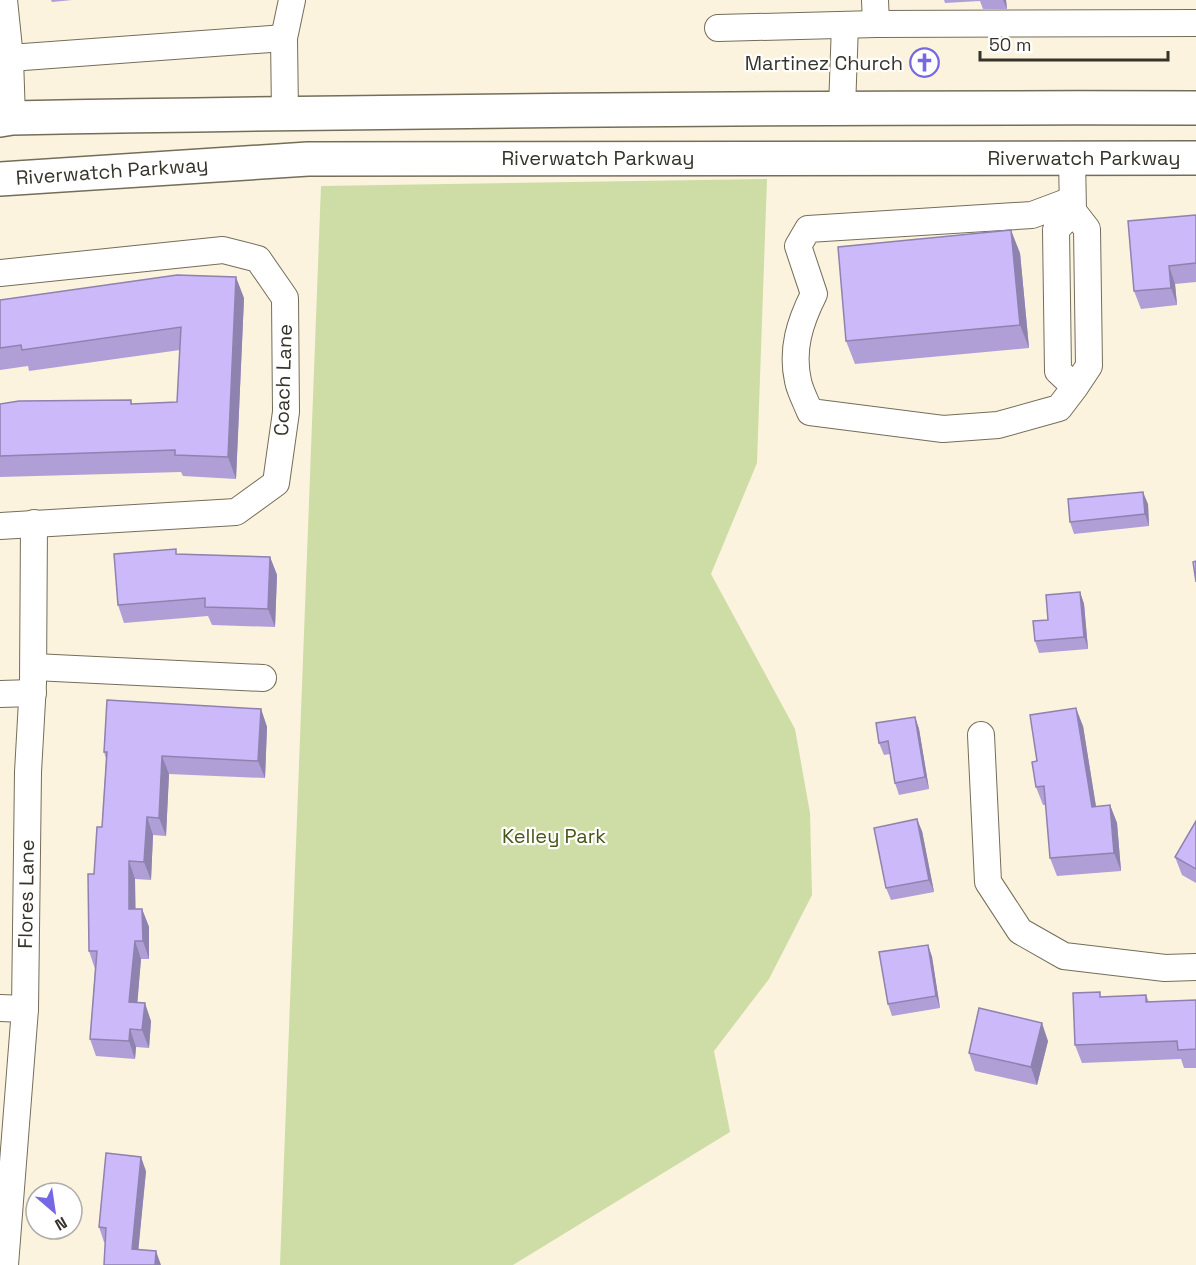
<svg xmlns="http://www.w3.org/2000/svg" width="1196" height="1265" viewBox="0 0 1196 1265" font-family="'Space Grotesk',sans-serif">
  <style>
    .green { fill: #cedda5 }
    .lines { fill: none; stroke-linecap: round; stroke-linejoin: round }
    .minor-casing { stroke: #746d5a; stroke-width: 28 }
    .major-casing { stroke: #746d5a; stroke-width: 36 }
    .minor { stroke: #fff; stroke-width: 26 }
    .major { stroke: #fff; stroke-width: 33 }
    .wall { fill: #af9fd6 }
    .shaded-wall { fill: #8e82ae }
    .building { fill: #cbb9f9; stroke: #8e82ae; stroke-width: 1.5 }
    .labels { text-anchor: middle; stroke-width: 4.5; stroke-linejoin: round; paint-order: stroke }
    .poi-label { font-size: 20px; fill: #36332b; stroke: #fff; text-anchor: end }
    .street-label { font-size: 20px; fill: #36332b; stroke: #fff }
    .park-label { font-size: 20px; fill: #495517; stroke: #fff }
  </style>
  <rect width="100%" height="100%" fill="#fbf3de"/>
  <polygon class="green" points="767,179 757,463 711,574 795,729 810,813 812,895 769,979 714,1051 730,1132 513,1265 280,1265 321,186"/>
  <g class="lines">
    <defs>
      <g id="minor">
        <polyline points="4,0 10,58 12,118"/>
        <polyline points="875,0 876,24"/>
        <polyline points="718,28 876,24 1196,23"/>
        <polyline points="10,58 284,38"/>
        <polyline points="842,108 845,25"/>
        <polyline points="285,113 284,38 292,0"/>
        <polyline points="1072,158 1073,211"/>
        <path d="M1072,200L1032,215L808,229L798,246L814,294C800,322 791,349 798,381C800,391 806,402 810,412L943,429L998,425L1059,408L1075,387L1089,366L1087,229L1073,211L1056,230L1058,371L1075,387"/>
        <polyline points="0,273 223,250 258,259 285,298 286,412 276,483 236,512 0,526"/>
        <polyline points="34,667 263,678"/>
        <polyline points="0,694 33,693"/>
        <polyline points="981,735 988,882 1020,931 1064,956 1165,968 1196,967"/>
        <polyline points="0,1008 25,1009"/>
        <polyline points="5,1265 25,1009 28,772 33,683 34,523"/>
      </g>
      <g id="major">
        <path d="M0,120L12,118C407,111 801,107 1196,108"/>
        <polyline points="0,179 308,159 1196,158"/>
      </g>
    </defs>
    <use href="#minor" class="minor-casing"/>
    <use href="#major" class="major-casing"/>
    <use href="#minor" class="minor"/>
    <use href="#major" class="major"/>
  </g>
  <g class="wall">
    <polygon points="51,0 72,0 52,2"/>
    <polygon points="944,0 1006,0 1007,9 983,9 980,1 945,3"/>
    <polygon points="1196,215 1196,282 1175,284 1177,305 1141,309 1134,291"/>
    <polygon points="1020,253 1029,348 855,364 846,341"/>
    <polygon points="244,298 236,479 183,476 181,472 0,477 0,404 131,400 132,404 177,402 180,350 29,371 28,366 0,370 0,300"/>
    <polygon points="1148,504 1149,526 1074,534 1070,522"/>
    <polygon points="178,554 270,557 277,575 275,627 212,625 208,616 124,623 118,605"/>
    <polygon points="1080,592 1084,604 1088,649 1039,653 1035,641 1048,620"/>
    <polygon points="261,709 267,727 265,778 169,774 166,836 153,835 151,880 135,879 135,909 142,909 149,927 149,959 141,959 137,1002 151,1021 149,1048 136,1047 135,1059 96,1056 90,1039 95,969 89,951 94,874 102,827 106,759 104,752"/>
    <polygon points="915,717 919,729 929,789 899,795 895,783 890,754 884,755 879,743"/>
    <polygon points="1083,726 1096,807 1110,805 1117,823 1121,871 1057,876 1050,858 1046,805 1043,805 1036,787 1037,761"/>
    <polygon points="1196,821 1196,883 1182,875 1175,857"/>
    <polygon points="922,831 934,892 891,900 886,888"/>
    <polygon points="928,945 932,957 940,1008 892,1016 888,1004"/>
    <polygon points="1146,995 1149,1002 1196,1000 1196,1068 1184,1068 1181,1059 1082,1063 1075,1045 1101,997"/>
    <polygon points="1048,1041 1037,1085 975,1071 969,1053"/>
    <polygon points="146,1171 138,1250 161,1265 104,1242 99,1227"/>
  </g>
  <g class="shaded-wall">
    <polygon points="1003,0 1006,0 1007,9"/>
    <polygon points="1011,230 1020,253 1029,348 1020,325"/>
    <polygon points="1169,266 1175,284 1177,305 1171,288"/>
    <polygon points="236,277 244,298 236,479 228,457"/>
    <polygon points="1143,492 1148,504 1149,526 1145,514"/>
    <polygon points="270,557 277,575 275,627 268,609"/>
    <polygon points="1080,592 1084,604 1088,649 1084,637"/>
    <polygon points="1076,708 1083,726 1099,825 1092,807"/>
    <polygon points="261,709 267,727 265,778 258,761"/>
    <polygon points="915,717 919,729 929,789 925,777"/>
    <polygon points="162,756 169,774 166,836 159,818"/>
    <polygon points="1110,805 1117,823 1121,871 1114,853"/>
    <polygon points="147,817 153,835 151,880 144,862"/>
    <polygon points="917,819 922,831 934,892 929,880"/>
    <polygon points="129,861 135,879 136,927 129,909"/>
    <polygon points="142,909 149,927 149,959 143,941"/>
    <polygon points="135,941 141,959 136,1020 129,1002"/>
    <polygon points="928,945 932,957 940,1008 936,996"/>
    <polygon points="145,1003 151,1021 149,1048 142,1030"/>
    <polygon points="1042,1023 1048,1041 1037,1085 1031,1067"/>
    <polygon points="130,1029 136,1047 135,1059 129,1041"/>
    <polygon points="141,1157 146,1171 137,1264 132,1249"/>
    <polygon points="156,1251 161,1265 155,1265"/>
  </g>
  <g class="building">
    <polygon points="1196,215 1196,263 1169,266 1171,288 1134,291 1128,221"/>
    <polygon points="1011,230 1020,325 846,341 838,247"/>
    <polygon points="177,275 236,277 228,457 175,455 175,450 0,456 0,404 19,401 131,400 131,404 177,402 181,327 22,350 21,345 0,348 0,300"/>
    <polygon points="1143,492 1145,514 1070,522 1068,499"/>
    <polygon points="176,549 176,554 270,557 268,609 205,607 205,598 118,605 114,554"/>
    <polygon points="1196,561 1196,582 1193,562"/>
    <polygon points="1080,592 1084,637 1035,641 1033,621 1048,620 1046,595"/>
    <polygon points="107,700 261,709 258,761 162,756 159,818 147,817 144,862 129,861 129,909 142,909 143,941 135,941 129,1002 145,1003 142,1030 130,1029 129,1041 90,1039 97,951 89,951 88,874 94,874 97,827 102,827 107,752 104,752"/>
    <polygon points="1076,708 1092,807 1110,805 1114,853 1050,858 1044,786 1036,787 1032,762 1037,761 1030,715"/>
    <polygon points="915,717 925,777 895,783 888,741 879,743 876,723"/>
    <polygon points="917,819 929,880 886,888 874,828"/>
    <polygon points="1196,821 1196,869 1175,857"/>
    <polygon points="928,945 936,996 888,1004 879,952"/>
    <polygon points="1100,992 1100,997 1146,995 1146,1002 1196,1000 1196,1049 1178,1050 1177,1041 1075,1045 1073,993"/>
    <polygon points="979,1008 1042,1023 1031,1067 969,1053"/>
    <polygon points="106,1153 141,1157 132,1249 156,1251 155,1265 104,1265 106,1228 99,1227"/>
  </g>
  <defs>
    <symbol id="church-ring" viewBox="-11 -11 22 22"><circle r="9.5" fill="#fff" stroke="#7668e3" stroke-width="1.5"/><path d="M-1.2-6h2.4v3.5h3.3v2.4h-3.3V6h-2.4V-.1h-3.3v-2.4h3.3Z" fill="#7668e3"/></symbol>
  </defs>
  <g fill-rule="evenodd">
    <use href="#church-ring" x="908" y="46" width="33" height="33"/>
  </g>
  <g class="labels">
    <g class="poi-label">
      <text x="903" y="70">Martinez Church</text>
    </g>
    <g class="street-label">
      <text x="598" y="165">Riverwatch Parkway</text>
      <text x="1084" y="165">Riverwatch Parkway</text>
      <text transform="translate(112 171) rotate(-4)" y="7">Riverwatch Parkway</text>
      <text transform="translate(283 380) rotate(-88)" y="7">Coach Lane</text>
      <text transform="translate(26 894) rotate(-89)" y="7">Flores Lane</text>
    </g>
    <g class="park-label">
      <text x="554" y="843">Kelley Park</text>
    </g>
  </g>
  <g transform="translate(54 1211) rotate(151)"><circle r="28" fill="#ffffff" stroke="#afadaa" stroke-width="1.5"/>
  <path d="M0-4.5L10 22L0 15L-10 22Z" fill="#7668e3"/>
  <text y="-9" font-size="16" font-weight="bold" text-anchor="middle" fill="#36332b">N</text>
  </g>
  <path d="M980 51v9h188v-9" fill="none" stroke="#36332b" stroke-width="3"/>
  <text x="989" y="51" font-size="18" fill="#36332b" stroke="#ffffff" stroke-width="4.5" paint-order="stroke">50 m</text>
</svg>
